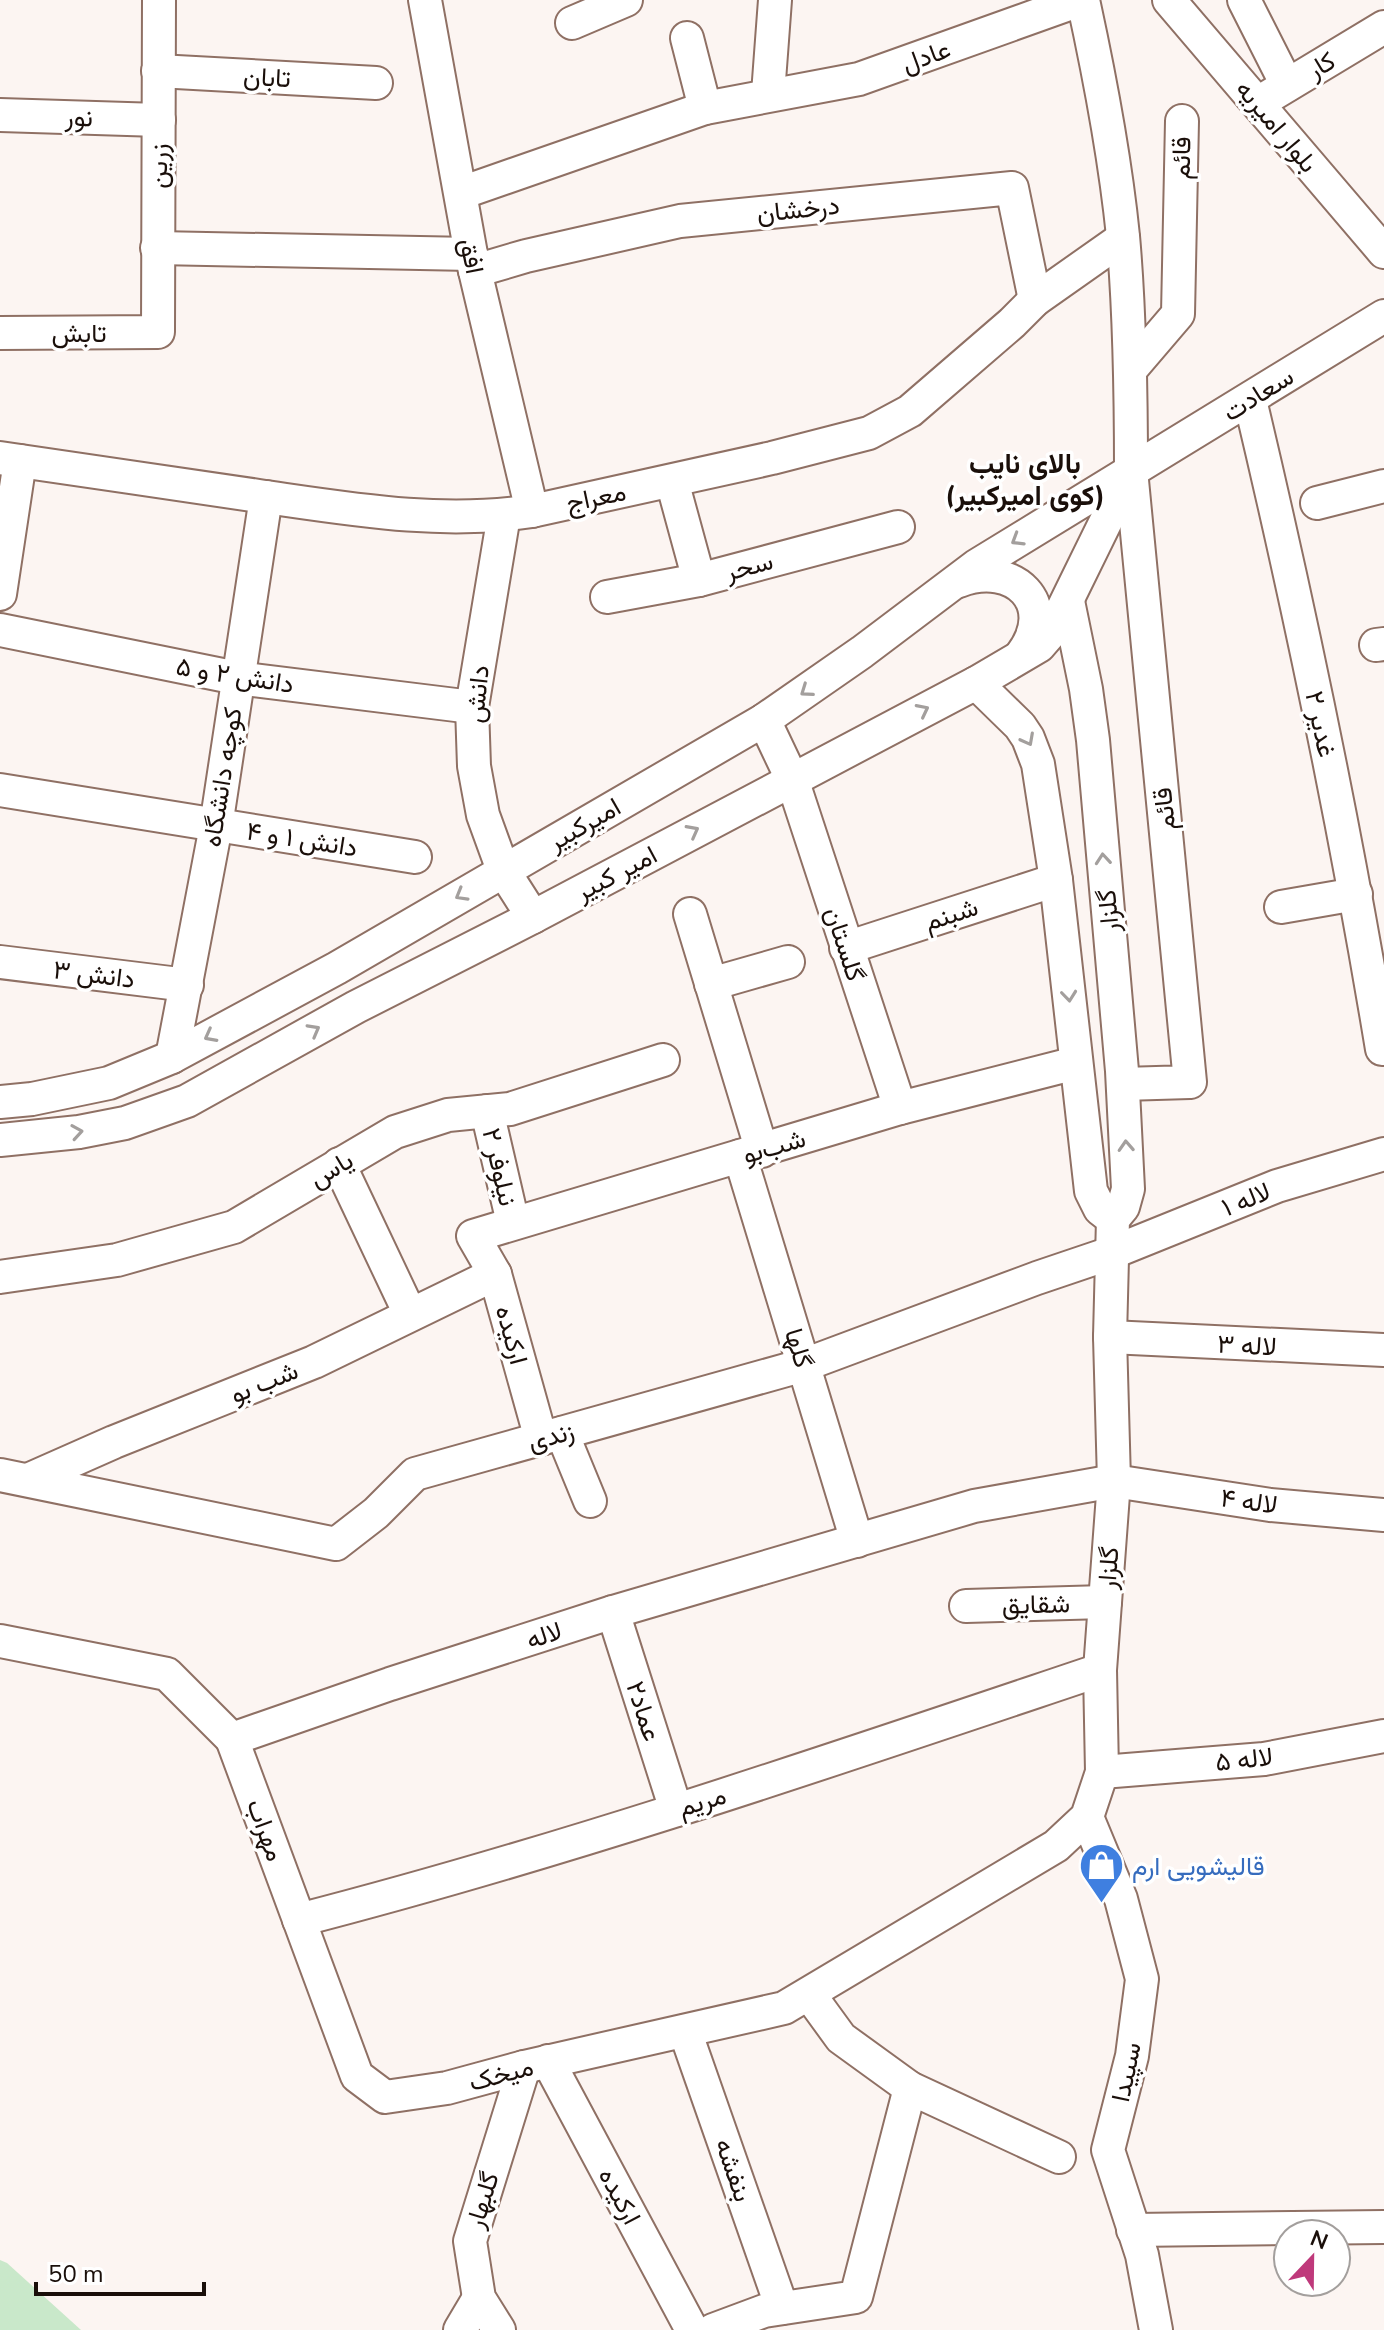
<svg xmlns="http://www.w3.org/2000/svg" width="1384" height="2330" viewBox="0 0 1384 2330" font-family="'Nunito Sans',Vazirmatn,sans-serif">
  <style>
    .green { fill: #c9e8ca }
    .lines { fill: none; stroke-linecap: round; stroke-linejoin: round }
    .minor-casing { stroke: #8f7064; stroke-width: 36 }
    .minor { stroke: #fff; stroke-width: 32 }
    .oneway { stroke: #a39f9d }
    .labels { text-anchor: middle; stroke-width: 7; stroke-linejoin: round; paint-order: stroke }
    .street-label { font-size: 26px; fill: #1a0f0a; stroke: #fff }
    .shop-label { font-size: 26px; fill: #366cbe; stroke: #fff; text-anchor: start }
    .neighbourhood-label { font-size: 28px; font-weight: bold; fill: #1a0f0a; stroke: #fff }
  </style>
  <rect width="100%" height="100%" fill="#fcf5f2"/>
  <polygon class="green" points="0,2260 7,2263 81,2330 0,2330"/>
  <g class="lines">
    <defs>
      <g id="minor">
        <polyline points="425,0 471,254 532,511"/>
        <path d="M1083,0C1100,78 1115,157 1123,236C1130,314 1131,392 1131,470L1190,1082L1123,1084"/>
        <polyline points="1169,0 1384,252"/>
        <polyline points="1244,0 1287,85"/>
        <polyline points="572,23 626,0"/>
        <polyline points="687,38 705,108"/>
        <polyline points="158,71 376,83"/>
        <polyline points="768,94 775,0"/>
        <polyline points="1258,103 1384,27"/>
        <polyline points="0,115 159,120"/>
        <polyline points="461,193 705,108 859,79 1080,0"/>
        <polyline points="157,248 471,254"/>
        <polyline points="475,271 526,256 680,221 1012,188 1035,300"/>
        <polyline points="0,333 158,332 159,0"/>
        <polyline points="1131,369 1178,314 1182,121"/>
        <path d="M1250,400C1301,615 1346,831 1382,1049"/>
        <path d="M0,458C86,471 173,483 259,496C350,509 440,525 532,511L772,458L869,433L910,411L1012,323L1035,300L1123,238"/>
        <polyline points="672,481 699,580 898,527"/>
        <polyline points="1317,503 1384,486"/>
        <polyline points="504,515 472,707 474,766 483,815 503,870 533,917"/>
        <path d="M959,581C1014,560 1059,604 1022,654"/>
        <polyline points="0,594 20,461"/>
        <polyline points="607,597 699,580"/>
        <polyline points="0,630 237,678 472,707"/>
        <polyline points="1376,645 1384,644"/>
        <polyline points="976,683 1020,726 1028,738 1038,764 1056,880 1091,1191 1100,1209 1113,1219"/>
        <polyline points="764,720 792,779 900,1108"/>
        <polyline points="0,790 415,857"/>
        <polyline points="1281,907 1356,894"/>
        <polyline points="690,914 762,1151"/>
        <polyline points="846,948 1056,880"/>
        <polyline points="0,962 187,985"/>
        <polyline points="711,984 788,962"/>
        <polyline points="172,1057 216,826 266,497"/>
        <polyline points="0,1102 32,1099 109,1083 172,1057 337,968 764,720 862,652 976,566 1384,316"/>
        <polyline points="487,1111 513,1223"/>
        <polyline points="0,1140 79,1132 125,1123 187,1101 356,1007 533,917 976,683 1039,646 1052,631 1131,470"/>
        <polyline points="740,1156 857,1541"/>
        <polyline points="339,1164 410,1314"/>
        <polyline points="0,1277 117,1260 234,1227 395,1132 448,1115 510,1109 663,1060"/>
        <polyline points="1110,1337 1384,1350"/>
        <polyline points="562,1433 590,1501"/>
        <polyline points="541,1439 495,1274 473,1236 900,1108 1076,1063"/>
        <polyline points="0,1475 336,1544 376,1513 415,1474 804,1365 1037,1278 1111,1253 1277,1186 1384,1154"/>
        <polyline points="28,1480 114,1442 314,1362 495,1274"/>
        <polyline points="966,1606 1105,1602"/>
        <polyline points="613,1612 676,1810"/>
        <polyline points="0,1641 167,1674 232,1739 390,1684 613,1612 974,1506 1114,1481 1270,1505 1384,1515"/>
        <polyline points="232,1739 357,2076 385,2097 447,2088 524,2067 784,2008 1056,1846 1087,1817 1102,1772 1100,1670 1114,1481 1110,1337 1113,1219 1123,1207 1128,1189 1122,1071 1093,740 1086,689 1068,601"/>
        <polyline points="1102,1772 1264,1759 1384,1736"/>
        <polyline points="1087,1817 1121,1899 1142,1979 1132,2056 1108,2150 1142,2255 1156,2330"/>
        <path d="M299,1920C570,1850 835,1759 1100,1670"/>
        <polyline points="809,1994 841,2038 910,2088 1059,2157"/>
        <polyline points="685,2031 782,2308"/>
        <polyline points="548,2061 692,2330"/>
        <polyline points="1133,2230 1384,2227"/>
        <polyline points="460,2330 479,2298"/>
        <polyline points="499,2330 479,2298 470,2241 524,2067"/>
        <polyline points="713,2330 764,2311 856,2297 910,2088"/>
      </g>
    </defs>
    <use href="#minor" class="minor-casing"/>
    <use href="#minor" class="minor"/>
  </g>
  <defs><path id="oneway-chevron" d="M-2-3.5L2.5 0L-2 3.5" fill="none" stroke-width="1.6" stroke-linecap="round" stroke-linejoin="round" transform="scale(2)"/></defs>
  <g class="oneway">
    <use href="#oneway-chevron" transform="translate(1017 540) rotate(148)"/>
    <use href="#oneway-chevron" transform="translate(806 691) rotate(145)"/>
    <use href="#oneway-chevron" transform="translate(923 710) rotate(-27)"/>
    <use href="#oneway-chevron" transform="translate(1028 740) rotate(62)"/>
    <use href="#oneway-chevron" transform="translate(693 831) rotate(-28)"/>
    <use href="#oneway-chevron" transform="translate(1103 859) rotate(-95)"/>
    <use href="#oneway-chevron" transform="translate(461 895) rotate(150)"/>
    <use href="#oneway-chevron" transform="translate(1069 996) rotate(84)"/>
    <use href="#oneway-chevron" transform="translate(314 1030) rotate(-29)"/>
    <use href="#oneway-chevron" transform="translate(210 1036) rotate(152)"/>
    <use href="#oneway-chevron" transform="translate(77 1132) rotate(-9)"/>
    <use href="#oneway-chevron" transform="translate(1126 1146) rotate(-93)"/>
  </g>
  <defs>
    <symbol id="shop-pin" viewBox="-11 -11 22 30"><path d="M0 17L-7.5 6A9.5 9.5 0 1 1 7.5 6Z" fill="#3f7fe0" stroke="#fff"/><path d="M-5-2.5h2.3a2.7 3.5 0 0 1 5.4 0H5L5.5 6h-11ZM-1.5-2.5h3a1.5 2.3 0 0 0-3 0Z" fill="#fff"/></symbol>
  </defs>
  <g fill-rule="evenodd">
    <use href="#shop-pin" x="1076" y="1840" width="51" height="69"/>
  </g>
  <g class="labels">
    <g class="street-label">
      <text transform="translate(926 56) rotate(-20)" y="9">عادل</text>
      <text transform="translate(1321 65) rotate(-31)" y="9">کار</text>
      <text transform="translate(267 77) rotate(3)" y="9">تابان</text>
      <text transform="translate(79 117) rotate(2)" y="9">نور</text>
      <text transform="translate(1277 126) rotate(50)" y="9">بلوار امیریه</text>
      <text transform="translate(1181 158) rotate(-89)" y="9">قائم</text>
      <text transform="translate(158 166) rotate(-89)" y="9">زرین</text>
      <text transform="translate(798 209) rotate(-6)" y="9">درخشان</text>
      <text transform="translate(472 256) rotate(79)" y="9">افق</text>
      <text x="79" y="342">تابش</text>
      <text transform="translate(1258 394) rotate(-32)" y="9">سعادت</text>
      <text transform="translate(596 497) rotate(-12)" y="9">معراج</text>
      <text transform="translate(749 566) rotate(-15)" y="9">سحر</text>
      <text transform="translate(235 675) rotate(9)" y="9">دانش ۲ و ۵</text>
      <text transform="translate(477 694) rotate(-84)" y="9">دانش</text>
      <text transform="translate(1321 724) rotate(78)" y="9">غدیر ۲</text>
      <text transform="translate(222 777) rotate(-81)" y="9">کوچه دانشگاه</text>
      <text transform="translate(1164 809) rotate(-96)" y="9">قائم</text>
      <text transform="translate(584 824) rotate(-30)" y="9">امیرکبیر</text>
      <text transform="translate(302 839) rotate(9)" y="9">دانش ۱ و ۴</text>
      <text transform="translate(616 873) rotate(-28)" y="9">امیر کبیر</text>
      <text transform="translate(1108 911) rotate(-95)" y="9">گلزار</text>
      <text transform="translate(951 914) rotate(-18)" y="9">شبنم</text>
      <text transform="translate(845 944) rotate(72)" y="9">گلستان</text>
      <text transform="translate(94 974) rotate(7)" y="9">دانش ۳</text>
      <text transform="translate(774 1146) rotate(-16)" y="9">شب‌بو</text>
      <text transform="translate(500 1167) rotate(77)" y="9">نیلوفر ۲</text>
      <text transform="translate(331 1169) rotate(-31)" y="9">یاس</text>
      <text transform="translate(1246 1199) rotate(-22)" y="9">لاله ۱</text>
      <text transform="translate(512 1335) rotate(75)" y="9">ارکیده</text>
      <text transform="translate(1247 1345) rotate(3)" y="9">لاله ۳</text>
      <text transform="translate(799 1348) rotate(73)" y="9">گلها</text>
      <text transform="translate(264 1382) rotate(-22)" y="9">شب بو</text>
      <text transform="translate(551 1436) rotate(-15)" y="9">زندی</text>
      <text transform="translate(1249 1501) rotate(8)" y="9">لاله ۴</text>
      <text transform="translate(1108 1568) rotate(-86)" y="9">گلزار</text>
      <text transform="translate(1036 1604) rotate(-1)" y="9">شقایق</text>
      <text transform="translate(544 1635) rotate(-18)" y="9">لاله</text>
      <text transform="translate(644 1711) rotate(72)" y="9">عماد۲</text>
      <text transform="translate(1244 1759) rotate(-6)" y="9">لاله ۵</text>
      <text transform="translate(702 1801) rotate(-17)" y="9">مریم</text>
      <text transform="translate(266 1830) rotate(70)" y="9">مهراب</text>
      <text transform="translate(1126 2072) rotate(-78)" y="9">سپیدا</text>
      <text transform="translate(501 2074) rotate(-15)" y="9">میخک</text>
      <text transform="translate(734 2170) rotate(71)" y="9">بنفشه</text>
      <text transform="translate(620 2196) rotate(62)" y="9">ارکیده</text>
      <text transform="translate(482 2200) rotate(-73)" y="9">گلبهار</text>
    </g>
    <g class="shop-label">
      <text x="1132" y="1875">قالیشویی ارم</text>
    </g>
    <g class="neighbourhood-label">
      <text x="1025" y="473">بالای نایب<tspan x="1025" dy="32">(کوی امیرکبیر)</tspan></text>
    </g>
  </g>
  <g transform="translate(1312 2258) rotate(22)"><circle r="38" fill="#ffffff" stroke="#a39f9d" stroke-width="2"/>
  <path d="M0-6L14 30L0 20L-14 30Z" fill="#bf397b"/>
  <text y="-12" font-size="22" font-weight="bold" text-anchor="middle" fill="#1a0f0a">N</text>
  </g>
  <path d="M36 2282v12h168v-12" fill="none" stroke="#1a0f0a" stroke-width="4"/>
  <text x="48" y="2282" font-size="24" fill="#1a0f0a" stroke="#ffffff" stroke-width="6" paint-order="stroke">50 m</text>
</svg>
